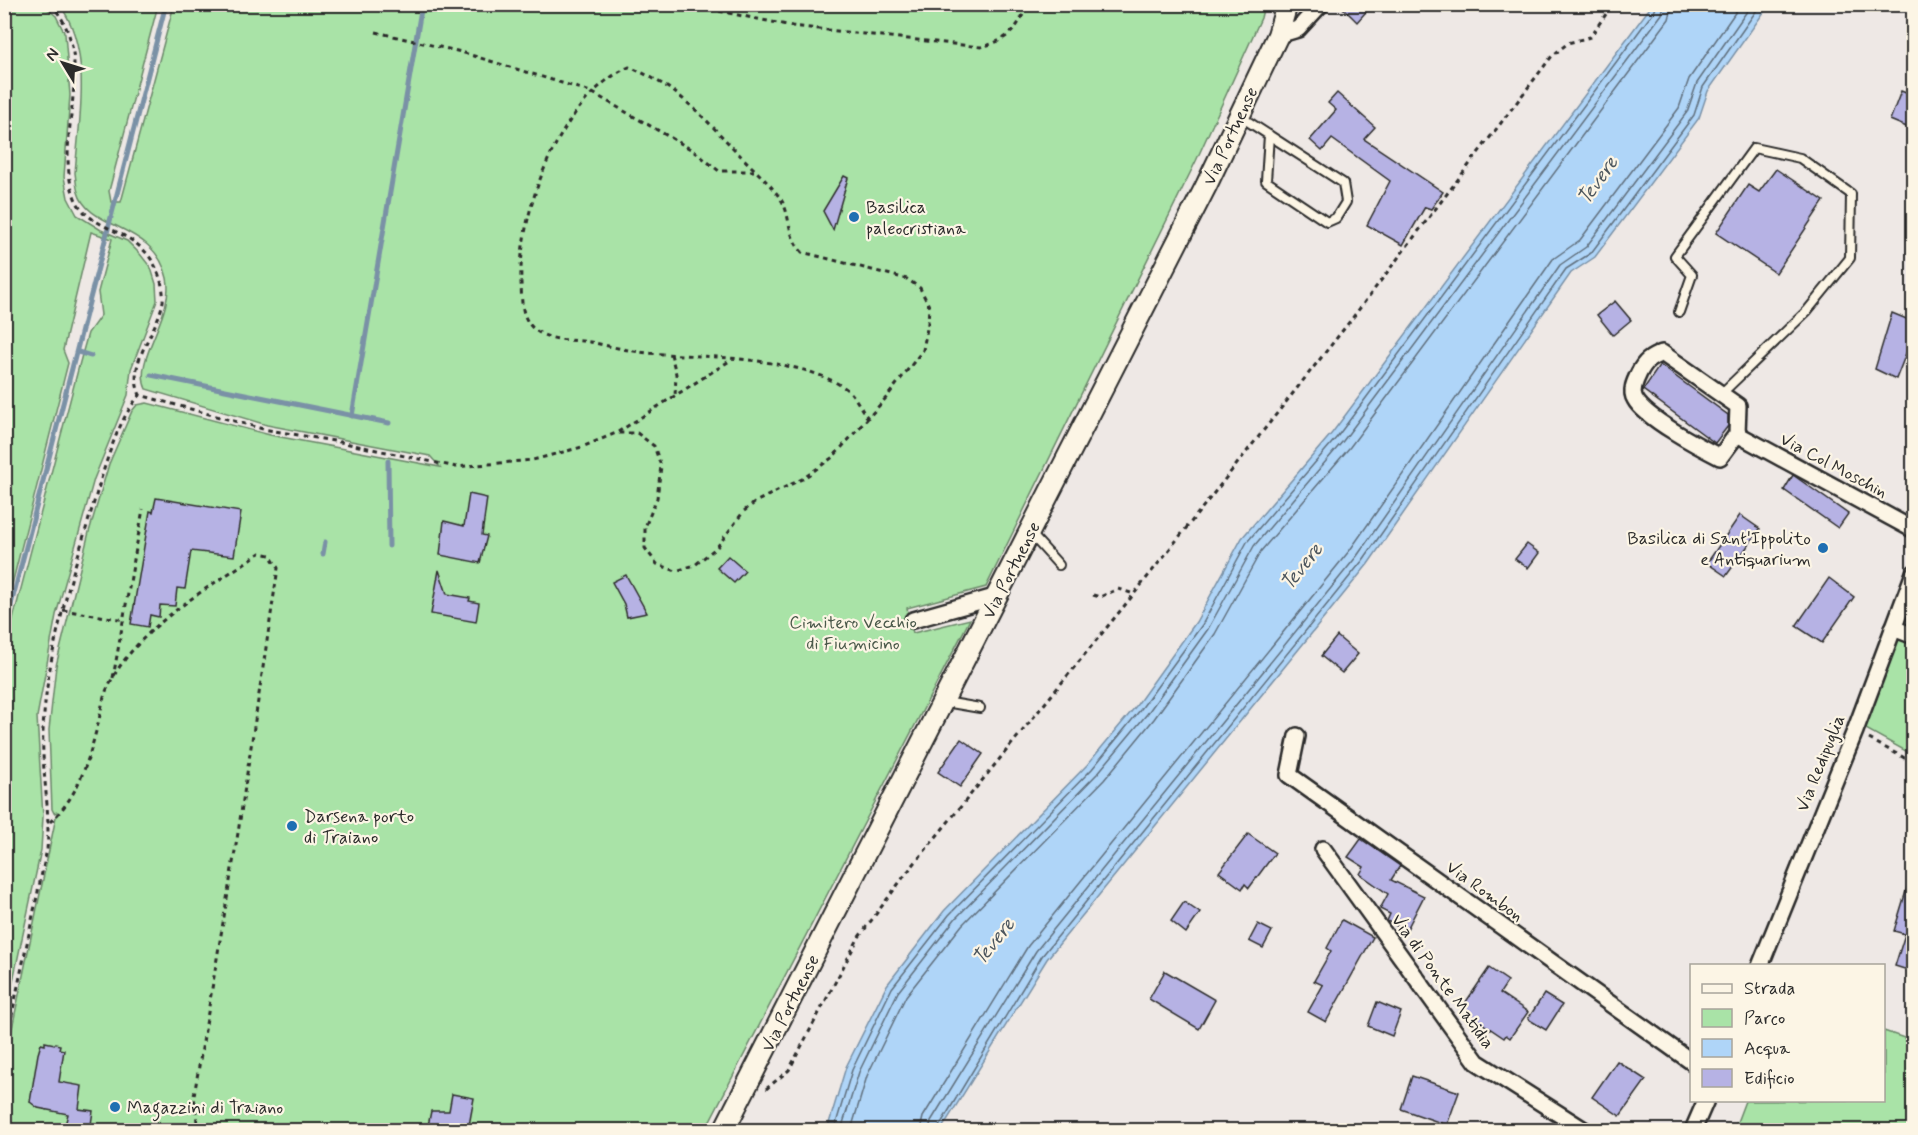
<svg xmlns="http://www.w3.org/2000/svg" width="1918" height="1135" viewBox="0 0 1918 1135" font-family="Mynerve,sans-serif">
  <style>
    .green { fill: #a9e3a7; stroke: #6a8769; stroke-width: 1.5 }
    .water { fill: #afd5f8; stroke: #7a91a6; stroke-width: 1.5 }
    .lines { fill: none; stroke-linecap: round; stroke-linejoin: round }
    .shore { stroke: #606f7d; stroke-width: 1.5 }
    .stream { stroke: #7a91a6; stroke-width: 5 }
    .building { fill: #b6b2e4; stroke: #2b2b2b; stroke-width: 1.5 }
    .service-casing { stroke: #2b2b2b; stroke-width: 12 }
    .minor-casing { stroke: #2b2b2b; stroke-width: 20 }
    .tertiary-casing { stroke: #2b2b2b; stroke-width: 24 }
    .path { stroke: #2b2b2b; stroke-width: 3; stroke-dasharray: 4.5 4.5; stroke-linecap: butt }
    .service { stroke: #fcf5e5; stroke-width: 8 }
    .minor { stroke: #fcf5e5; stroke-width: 15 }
    .tertiary { stroke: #fcf5e5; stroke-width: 20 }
    .poi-dot { fill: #1f6fb2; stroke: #fcf5e5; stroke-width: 2 }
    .labels { text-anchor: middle; stroke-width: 4.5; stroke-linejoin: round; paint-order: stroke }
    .street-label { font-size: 18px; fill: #2b2b2b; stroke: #fcf5e5 }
    .poi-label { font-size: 18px; fill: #2b2b2b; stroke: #fcf5e5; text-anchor: start }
    .park-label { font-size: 18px; fill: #4a594a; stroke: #fcf5e5 }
    .water-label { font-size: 20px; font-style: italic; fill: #4c565e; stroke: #fcf5e5 }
  </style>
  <rect width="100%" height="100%" fill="#eee8e5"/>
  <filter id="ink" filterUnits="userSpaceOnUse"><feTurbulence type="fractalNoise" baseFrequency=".0167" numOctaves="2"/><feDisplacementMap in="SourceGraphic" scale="12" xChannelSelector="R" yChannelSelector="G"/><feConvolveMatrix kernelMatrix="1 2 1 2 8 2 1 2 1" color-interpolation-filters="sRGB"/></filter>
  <g filter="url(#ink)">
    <g class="green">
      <polygon points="43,5 56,16 65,34 70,95 64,177 68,198 77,215 101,230 127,241 140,254 151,268 156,284 157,301 131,369 128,395 94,479 56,615 37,717 43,817 41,850 5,1018 5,650 80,362 88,333 101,315 98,292 112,239 91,232 63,350 68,363 5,612 5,5"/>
      <path d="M60,5H158L109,191L111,202H121L174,5H1264L1261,18L1196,161L986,587L907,608L913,633L970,619L705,1130H5V1062L57,812L54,813L52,809L49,730L56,666L89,532L109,464L132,411L137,405L147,403L270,435L440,467L430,456L267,425L146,389C132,360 175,315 167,278C155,223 88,230 78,192C76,186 76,179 75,173C79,120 93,51 60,5Z"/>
      <polygon points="1900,636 1913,641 1913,755 1864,728"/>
      <polygon points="1884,1031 1913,1041 1913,1130 1734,1130 1745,1101 1884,1100"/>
    </g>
    <polygon class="water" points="1652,5 1769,5 1708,91 1699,118 1595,257 1571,273 1368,564 1047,959 941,1130 827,1130 846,1067 887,985 944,911 1087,765 1136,706 1196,622 1242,538 1332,433"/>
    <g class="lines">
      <g class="shore">
        <polyline points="834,1130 852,1070 892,988 949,915 1092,769 1141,709 1202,625 1247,542 1337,437 1655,10 1657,4"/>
        <polyline points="841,1130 859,1072 898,992 955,919 1097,774 1147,714 1208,629 1254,546 1343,441 1662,14 1664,4"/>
        <polyline points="851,1130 867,1076 906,996 962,925 1104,780 1154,719 1215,634 1261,551 1350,447 1669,19 1673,4"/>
        <polyline points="920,1130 923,1117 1028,946 1350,550 1553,259 1580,240 1679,108 1689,79 1741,4"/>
        <polyline points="929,1130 931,1121 1036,951 1357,556 1560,265 1586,247 1687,112 1697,83 1752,4"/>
        <polyline points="937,1130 1042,956 1363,560 1566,269 1591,253 1694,115 1703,87 1761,4"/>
      </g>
      <g class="stream">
        <polyline points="78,352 91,356"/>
        <polyline points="151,375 389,423"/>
        <polyline points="352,416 422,4"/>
        <polyline points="388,461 389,546"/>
        <polyline points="323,554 325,542"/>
        <polyline points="4,632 166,4"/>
      </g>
    </g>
    <g class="building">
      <polygon points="1339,4 1373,4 1357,22"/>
      <polygon points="1901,91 1914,96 1914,130 1890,120"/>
      <polygon points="1337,93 1375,127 1364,139 1443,192 1431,209 1425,207 1403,245 1367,225 1390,181 1332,139 1322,151 1310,140 1336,110 1328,103"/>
      <polygon points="1776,169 1824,201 1776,273 1716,233 1748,185 1759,192"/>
      <polygon points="844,176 848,178 833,230 823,211"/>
      <polygon points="1615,301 1631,320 1613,335 1597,315"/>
      <polygon points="1892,313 1914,322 1914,333 1896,379 1875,369"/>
      <polygon points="1660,365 1728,415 1728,426 1715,443 1643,390"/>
      <polygon points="1793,475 1848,514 1838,528 1784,490"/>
      <polygon points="469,494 487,498 482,535 487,536 480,563 440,555 444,521 464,526"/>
      <polygon points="156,498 241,512 234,556 191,551 185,589 177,588 175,606 160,605 159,617 150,615 148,627 131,624 150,511 153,512"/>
      <polygon points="1740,515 1760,529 1726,576 1707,563"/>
      <polygon points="1527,544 1539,553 1528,568 1515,559"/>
      <polygon points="728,556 745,571 734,583 717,568"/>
      <polygon points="439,570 447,594 470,598 469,601 479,603 476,622 431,614"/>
      <polygon points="626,575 647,613 627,617 624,604 612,582"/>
      <polygon points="1829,578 1854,597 1822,643 1796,626"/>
      <polygon points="1337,636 1358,654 1342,673 1321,656"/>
      <polygon points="961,739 983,754 960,787 938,772"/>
      <polygon points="1248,834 1275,853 1249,888 1245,884 1242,889 1219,872"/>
      <polygon points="1361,839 1400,866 1391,880 1424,896 1406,931 1387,921 1390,914 1380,909 1388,894 1360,874 1364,867 1348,857"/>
      <polygon points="1910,878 1914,879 1914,972 1895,966 1905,934 1894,931"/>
      <polygon points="1184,902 1200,913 1186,933 1171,921"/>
      <polygon points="1342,920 1373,937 1326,1022 1308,1012 1323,985 1314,981 1331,951 1327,948"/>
      <polygon points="1258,924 1272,931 1263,948 1249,941"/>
      <polygon points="1489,968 1508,981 1500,993 1528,1012 1510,1038 1506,1035 1504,1038 1461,1009"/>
      <polygon points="1165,971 1215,1000 1199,1029 1149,999"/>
      <polygon points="1544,994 1562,1005 1546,1030 1528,1019"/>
      <polygon points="1377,1002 1401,1012 1392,1036 1368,1026"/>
      <polygon points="45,1042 60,1045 59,1049 64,1050 59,1082 82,1086 79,1109 93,1111 90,1131 64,1129 68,1114 38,1108 30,1102 38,1054 41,1044 45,1045"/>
      <polygon points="1617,1061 1646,1080 1620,1116 1592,1097"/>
      <polygon points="1412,1076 1459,1092 1447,1125 1401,1109"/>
      <polygon points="452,1094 474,1098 468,1131 427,1131 431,1111 449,1111"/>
    </g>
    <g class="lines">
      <defs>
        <g id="service">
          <polyline points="1241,117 1343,183 1346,202 1336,218 1327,222 1266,181 1269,135"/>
          <polyline points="1679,312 1692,275 1675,256 1754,148 1800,158 1851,194 1850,258 1807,311 1721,394"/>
          <polyline points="1030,533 1059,565"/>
          <polyline points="945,702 980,708"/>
        </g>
        <g id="minor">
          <polyline points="1278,35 1298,29 1321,4"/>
          <path d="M1662,353L1738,406L1737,434L1720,457C1700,447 1645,418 1635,399C1630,391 1635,381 1639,373C1645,361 1650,358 1662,353Z"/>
          <polyline points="1737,434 1914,530"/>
          <polyline points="913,620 998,596"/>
          <polyline points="1893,628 1914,636"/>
          <polyline points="1297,736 1289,775 1692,1062"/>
          <polyline points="1323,849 1477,1062 1584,1130"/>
          <polyline points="1760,966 1855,731 1914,573"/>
          <polyline points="1693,1130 1706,1100"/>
        </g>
        <polyline id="tertiary" points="724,1130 1206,186 1278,35 1287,4"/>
      </defs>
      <use href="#service" class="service-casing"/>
      <use href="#minor" class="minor-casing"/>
      <use href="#tertiary" class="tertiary-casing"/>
      <g class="path">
        <path d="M51,4C101,60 51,137 75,198C90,234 138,226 157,270C161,280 164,290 163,301C158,333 125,362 140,395L263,429L340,442L456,467L533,460L582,447L616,433H637L654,446L661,466L657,498L645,527V548L657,564L676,571L695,565L717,547L744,511L757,501L804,478L833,457L886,398L923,350L928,323L929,306L920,288L907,279L802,252C785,233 792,215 780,198C768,181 750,166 736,151C700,114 678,87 629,67C561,97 518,211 521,283C522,299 520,317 534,329C550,342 570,339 590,342C609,346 629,351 648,353C703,357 807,356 850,392C857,399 861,410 868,418"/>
        <path d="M684,4L792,26L981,47C1008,40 1018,30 1027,4"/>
        <polyline points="376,32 461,52 591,92 694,151 719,171 754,171"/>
        <polyline points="671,354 676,374 675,397"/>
        <polyline points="618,432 731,360"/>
        <polyline points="1093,595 1100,597 1118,589 1134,594"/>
        <polyline points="63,610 125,620"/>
        <polyline points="113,678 143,509"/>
        <polyline points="1869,739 1914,763"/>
        <path d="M50,822C80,795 89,758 99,720C101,710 103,698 107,689C134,629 208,588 260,553L270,555L278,568L238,833L194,1096L198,1130"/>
        <path d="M4,1052L47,849C51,809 41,771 43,731C46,656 70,583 91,512C102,477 115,422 140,395"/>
        <polyline points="766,1089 789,1070 859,937 905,875 1134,594 1347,325 1552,56 1568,43 1590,37 1613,4"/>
      </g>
      <use href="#service" class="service"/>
      <use href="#minor" class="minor"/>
      <use href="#tertiary" class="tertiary"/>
    </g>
  </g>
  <g class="poi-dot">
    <circle cx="854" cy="217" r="6"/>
    <circle cx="1823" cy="548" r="6"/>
    <circle cx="292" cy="826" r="6"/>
    <circle cx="115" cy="1107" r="6"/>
  </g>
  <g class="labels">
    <g class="street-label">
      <text transform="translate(1230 136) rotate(-65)" y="6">Via Portuense</text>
      <text transform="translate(1834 465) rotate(28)" y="6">Via Col Moschin</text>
      <text transform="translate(1011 570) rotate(-63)" y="6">Via Portuense</text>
      <text transform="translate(1820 763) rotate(-68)" y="6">Via Redipuglia</text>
      <text transform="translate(1485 891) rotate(36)" y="6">Via Rombon</text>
      <text transform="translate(1443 981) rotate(54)" y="6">Via di Ponte Matidia</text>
      <text transform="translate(790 1003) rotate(-63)" y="6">Via Portuense</text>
    </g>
    <g class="poi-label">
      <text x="866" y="213">Basilica<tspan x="866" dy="21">paleocristiana</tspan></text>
      <text x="1811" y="544" text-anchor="end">Basilica di Sant'Ippolito<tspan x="1811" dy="21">e Antiquarium</tspan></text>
      <text x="304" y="822">Darsena porto<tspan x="304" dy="21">di Traiano</tspan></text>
      <text x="127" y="1113">Magazzini di Traiano</text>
    </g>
    <g class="park-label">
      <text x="853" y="628">Cimitero Vecchio<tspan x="853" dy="21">di Fiumicino</tspan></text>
    </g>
    <g class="water-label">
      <text transform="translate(1597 180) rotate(-54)" y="7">Tevere</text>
      <text transform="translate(1301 566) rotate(-51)" y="7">Tevere</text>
      <text transform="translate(993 941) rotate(-51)" y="7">Tevere</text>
    </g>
  </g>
  <rect width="1918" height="1135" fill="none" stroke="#fcf5e5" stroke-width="24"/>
  <rect x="12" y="12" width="1894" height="1111" fill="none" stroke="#2b2b2b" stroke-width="2" filter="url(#ink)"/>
  <rect x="1690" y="964" width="195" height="138" fill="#fcf5e5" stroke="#a8a49b" stroke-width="1.5"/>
  <rect x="1702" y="984" width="30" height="9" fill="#fcf5e5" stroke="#a8a49b" stroke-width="1.5"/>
  <text x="1744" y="994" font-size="18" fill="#2b2b2b">Strada</text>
  <rect x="1702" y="1009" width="30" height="18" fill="#a9e3a7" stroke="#a8a49b" stroke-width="1.5"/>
  <text x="1744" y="1024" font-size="18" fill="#2b2b2b">Parco</text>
  <rect x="1702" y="1039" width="30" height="18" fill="#afd5f8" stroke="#a8a49b" stroke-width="1.5"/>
  <text x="1744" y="1054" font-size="18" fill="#2b2b2b">Acqua</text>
  <rect x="1702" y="1069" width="30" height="18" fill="#b6b2e4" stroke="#a8a49b" stroke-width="1.5"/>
  <text x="1744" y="1084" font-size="18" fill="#2b2b2b">Edificio</text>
  <g transform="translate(63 63) rotate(308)" stroke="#fcf5e5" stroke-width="4.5" paint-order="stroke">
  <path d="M0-4.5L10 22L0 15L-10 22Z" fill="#2b2b2b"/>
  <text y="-9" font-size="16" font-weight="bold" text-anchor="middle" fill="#2b2b2b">N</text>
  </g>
</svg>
